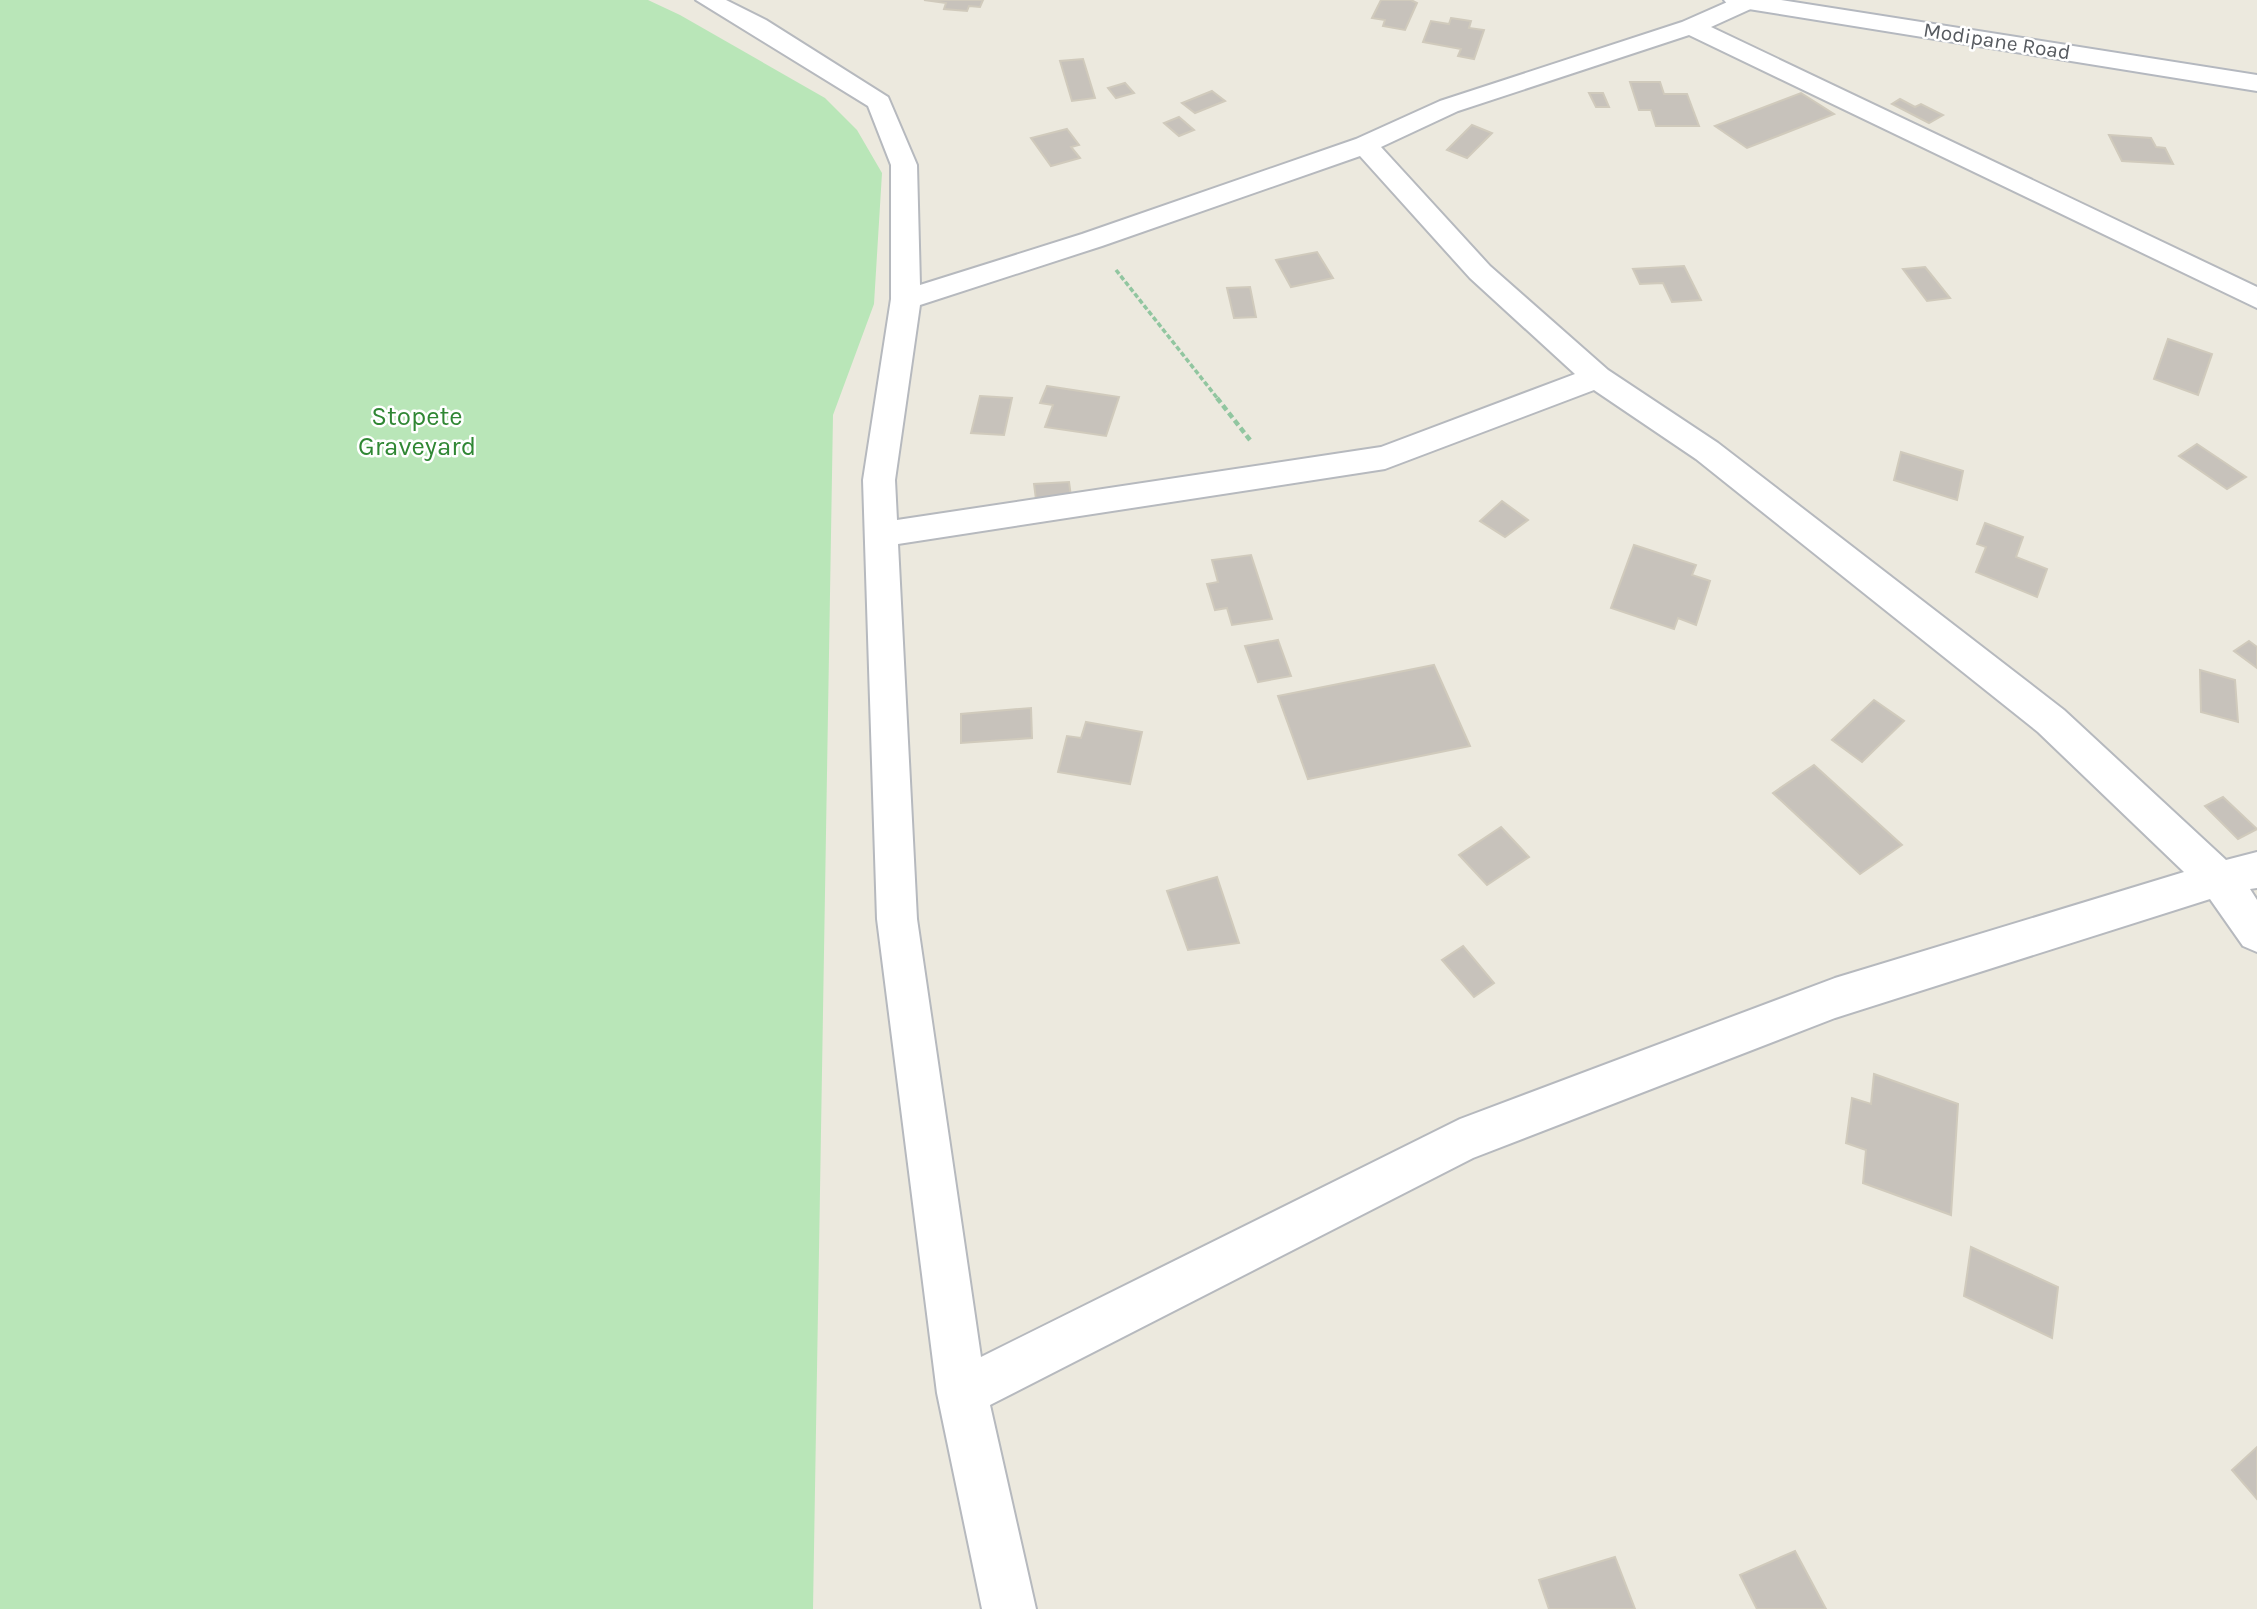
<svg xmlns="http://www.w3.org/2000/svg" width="2257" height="1609" viewBox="0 0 2257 1609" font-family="Karla,sans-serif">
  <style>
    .green { fill: #b9e6b8 }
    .building { fill: #c7c2bb; stroke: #d0cabc; stroke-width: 2 }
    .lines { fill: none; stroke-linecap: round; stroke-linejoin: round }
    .street-casing { stroke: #b6b9be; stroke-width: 4 }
    .secondary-casing { stroke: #b4b8bf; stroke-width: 4 }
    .path-far1 { stroke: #91c6a0; stroke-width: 3.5; stroke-dasharray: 5 2.5; stroke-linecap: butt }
    .path { stroke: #91c6a0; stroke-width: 4.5; stroke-dasharray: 6 3.5; stroke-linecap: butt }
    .street { fill: #fff; fill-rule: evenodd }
    .secondary { fill: #fff; fill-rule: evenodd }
    .labels { text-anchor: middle; stroke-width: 5; stroke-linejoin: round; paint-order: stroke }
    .far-street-label { font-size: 21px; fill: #575b60; stroke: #fff }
    .park-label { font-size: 26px; fill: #308734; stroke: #fff }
  </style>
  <rect width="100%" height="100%" fill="#ece9de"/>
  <polygon class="green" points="0,0 648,0 680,15 825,98 857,130 882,173 874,304 833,415 813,1609 0,1609"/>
  <g class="building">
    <polygon points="924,0 983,0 980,7 969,6 967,11 944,9 946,3"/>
    <polygon points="1381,0 1411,0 1417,3 1405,30 1383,26 1385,20 1372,18"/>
    <polygon points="1451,18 1471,21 1469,28 1484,30 1474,59 1458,56 1461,49 1423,42 1431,21 1449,24"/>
    <polygon points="1083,59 1095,98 1072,101 1060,61"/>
    <polygon points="1630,82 1660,82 1664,94 1687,94 1699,126 1656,126 1651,110 1639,110"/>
    <polygon points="1125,83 1134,93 1116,98 1108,88"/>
    <polygon points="1212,91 1225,101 1195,113 1182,103"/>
    <polygon points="1589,93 1603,93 1609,107 1596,107"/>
    <polygon points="1801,93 1834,114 1747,148 1715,126"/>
    <polygon points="1900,99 1915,107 1921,104 1943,115 1929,123 1892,104"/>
    <polygon points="1179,117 1194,130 1179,136 1164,123"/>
    <polygon points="1472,125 1492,133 1467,158 1447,150"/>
    <polygon points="1067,129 1079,145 1071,147 1080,158 1051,166 1031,138"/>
    <polygon points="2109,135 2151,138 2156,147 2165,148 2173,164 2122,161"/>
    <polygon points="1317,252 1333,278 1291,287 1276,260"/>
    <polygon points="1684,266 1701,300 1672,302 1663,283 1640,284 1633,269"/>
    <polygon points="1925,267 1950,298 1927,301 1903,269"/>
    <polygon points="1250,287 1256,317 1234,318 1227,288"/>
    <polygon points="2168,339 2212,354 2198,395 2154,379"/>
    <polygon points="1047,386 1119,397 1106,436 1045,427 1053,405 1040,403"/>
    <polygon points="980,396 1012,398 1004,435 971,433"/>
    <polygon points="2197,444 2246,477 2227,489 2179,456"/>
    <polygon points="1901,452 1963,471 1957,500 1894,480"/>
    <polygon points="1069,482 1072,504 1037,507 1034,484"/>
    <polygon points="1502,501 1528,520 1505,537 1480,521"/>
    <polygon points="1985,523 2023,537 2016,557 2047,569 2037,597 1976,572 1986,547 1977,544"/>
    <polygon points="1634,545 1696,565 1692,575 1710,581 1696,625 1678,618 1674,629 1611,608"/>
    <polygon points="1251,555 1272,619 1232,625 1227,608 1215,610 1207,584 1218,582 1212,560"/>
    <polygon points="1278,640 1291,676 1258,682 1245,646"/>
    <polygon points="2249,641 2257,647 2257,668 2234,651"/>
    <polygon points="1434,665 1470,746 1308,779 1278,696"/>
    <polygon points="2200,670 2235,680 2238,722 2201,712"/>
    <polygon points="1874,700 1904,721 1862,762 1832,740"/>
    <polygon points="1031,708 1032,738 961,743 961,714"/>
    <polygon points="1086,722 1142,732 1130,784 1058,772 1067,736 1081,738"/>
    <polygon points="1814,765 1902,845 1860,874 1773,793"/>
    <polygon points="2223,797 2257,829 2238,839 2205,806"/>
    <polygon points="1501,827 1529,857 1487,885 1459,855"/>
    <polygon points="1217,877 1239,943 1188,950 1167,891"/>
    <polygon points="1463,946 1494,983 1474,997 1442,960"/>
    <polygon points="1874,1074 1958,1104 1951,1215 1863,1183 1866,1150 1846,1143 1852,1098 1871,1104"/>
    <polygon points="1971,1247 2058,1287 2052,1338 1964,1296"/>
    <polygon points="2257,1447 2257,1499 2232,1470"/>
    <polygon points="1795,1551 1826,1609 1757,1609 1740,1575"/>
    <polygon points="1615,1557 1635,1609 1549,1609 1539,1580"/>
  </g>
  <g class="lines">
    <defs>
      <path id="street" d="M696,0H726L766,20L888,97L917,165L920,285L1082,234L1356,139L1440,101L1682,22L1732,0H1757L1755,7L1711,27L2257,287V308L1689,35L1458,111L1381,147L1490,266L1608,370L1718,443L2064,710L2226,860L2257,852V888L2250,889L2257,900V952L2243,946L2210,899L1835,1018L1473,1158L990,1405L1036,1609H982L937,1393L877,919L863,480L891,299V165L868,106ZM1360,156L1470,278L1575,374L1381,447L897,520L895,480L920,305L1102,246ZM1594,390L1696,459L2038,732L2184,872L1835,978L1460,1119L981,1357L917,919L898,544L1385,469Z"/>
      <polygon id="secondary" points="1724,0 1781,0 2257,75 2257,91 1736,7 1728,5"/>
    </defs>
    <use href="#street" class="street-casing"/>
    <use href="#secondary" class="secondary-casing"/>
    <polyline class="path-far1" points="1116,270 1218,399"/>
    <polyline class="path" points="1217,398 1250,440"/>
    <use href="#street" class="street"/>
    <use href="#secondary" class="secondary"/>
  </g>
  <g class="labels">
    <g class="far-street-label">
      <text transform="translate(1997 41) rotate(9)" y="7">Modipane Road</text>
    </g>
    <g class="park-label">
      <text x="417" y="425">Stopete<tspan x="417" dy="30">Graveyard</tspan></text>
    </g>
  </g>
</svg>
